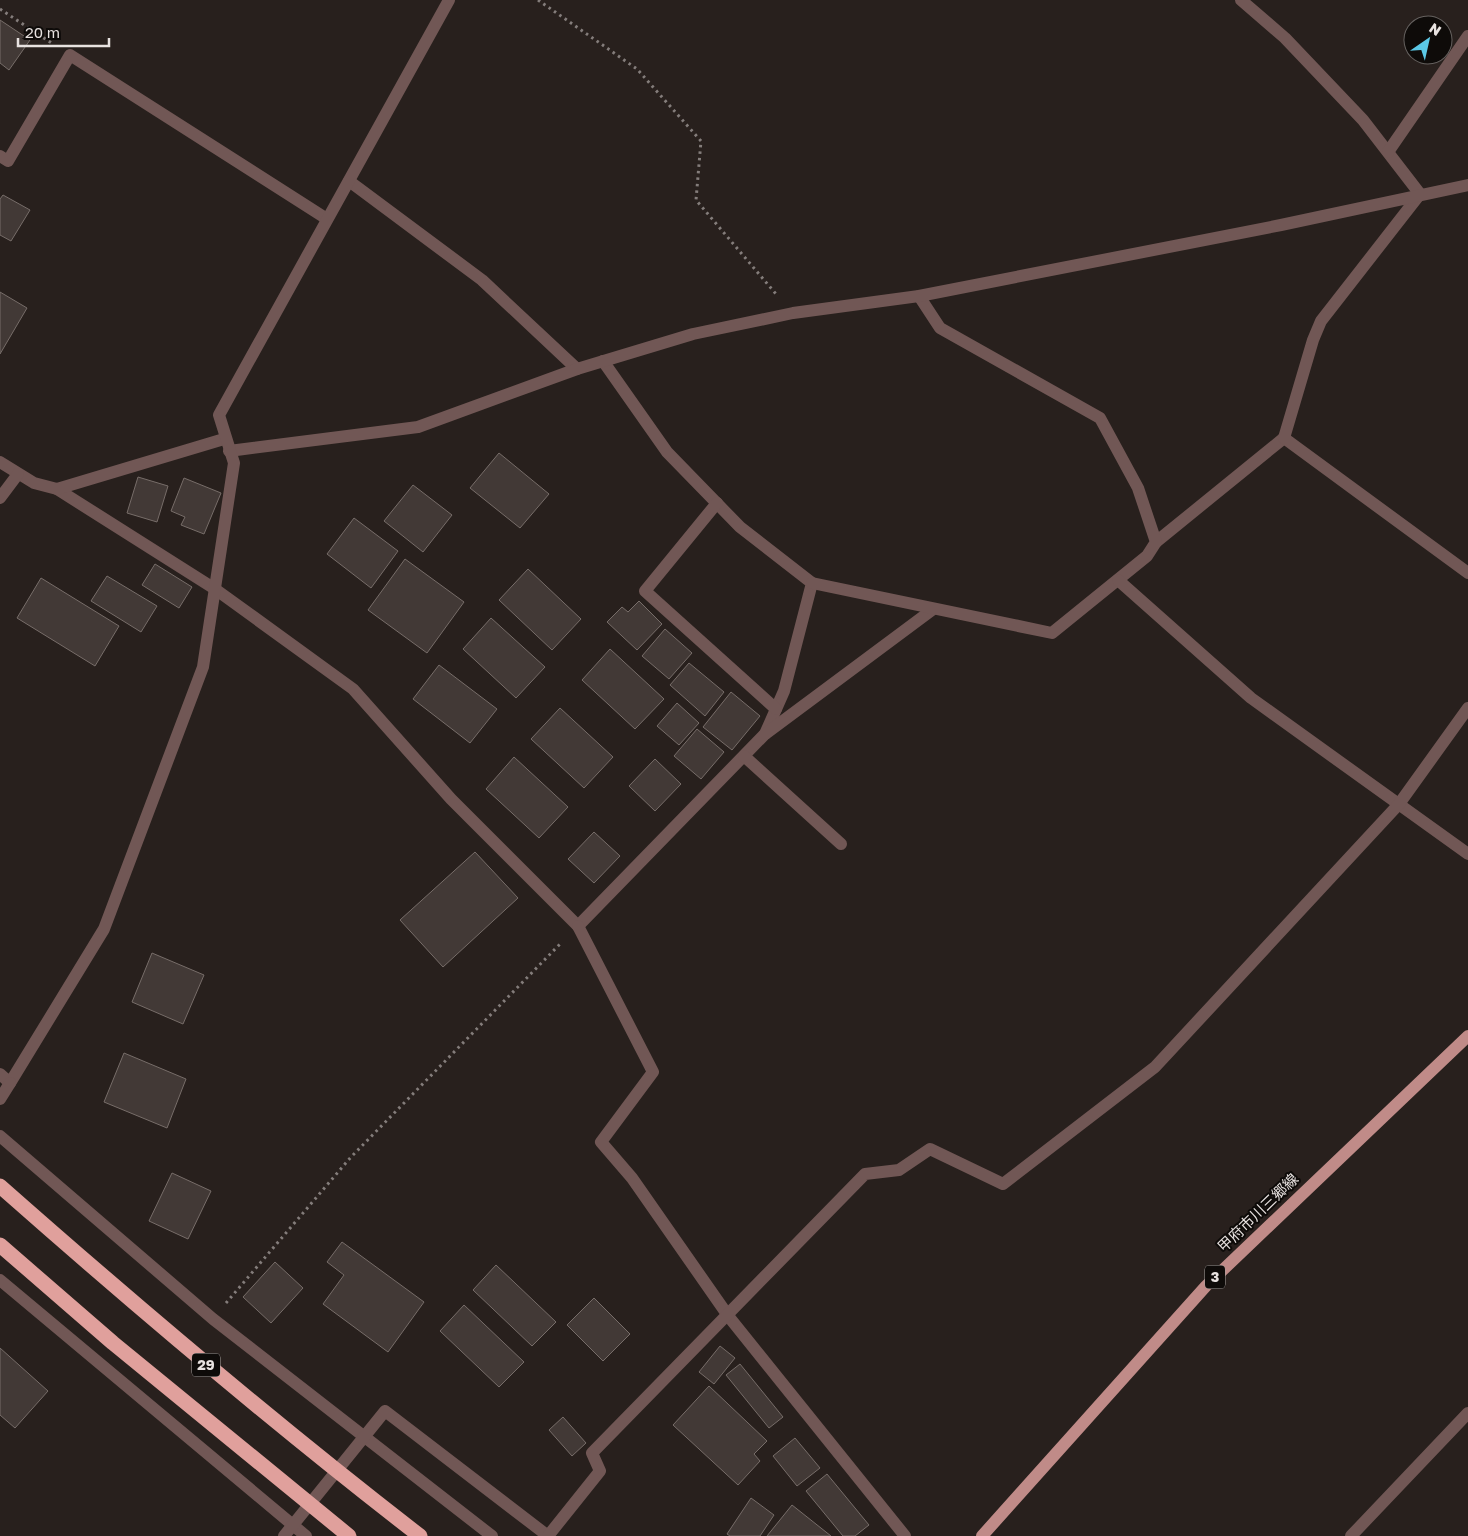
<svg xmlns="http://www.w3.org/2000/svg" width="1468" height="1536" viewBox="0 0 1468 1536" font-family="'Golos Text','Noto Sans JP',sans-serif">
  <style>
    .building { fill: #423936; stroke: #776d69 }
    .lines { fill: none; stroke-linecap: round; stroke-linejoin: round }
    .path { stroke: #847d7b; stroke-width: 3; stroke-dasharray: 2.5 4; stroke-linecap: butt }
    .lane { stroke: #715755; stroke-width: 12 }
    .street { stroke: #715755; stroke-width: 12 }
    .primary { stroke: #c08b88; stroke-width: 12 }
    .highway-bridge { stroke: #e0a09c; stroke-width: 15 }
    .labels { text-anchor: middle; stroke-width: 4; stroke-linejoin: round; paint-order: stroke }
    .shield { fill: #0e0b09; stroke: #a7a2a0; stroke-width: 1 }
    .shield-label { font-size: 14px; font-weight: bold; fill: #e8e2e0 }
    .street-label { font-size: 15px; fill: #e8e2e0; stroke: #0e0b09 }
  </style>
  <rect width="100%" height="100%" fill="#28201d"/>
  <g class="building">
    <polygon points="0,20 30,40 9,70 0,63"/>
    <polygon points="3,195 30,210 11,241 0,235 0,199"/>
    <polygon points="0,292 27,308 0,354"/>
    <polygon points="499,453 549,494 520,528 470,488"/>
    <polygon points="138,477 168,486 157,522 127,513"/>
    <polygon points="184,478 221,493 204,534 181,525 185,517 171,511"/>
    <polygon points="413,485 452,515 423,552 384,521"/>
    <polygon points="354,518 398,551 371,588 327,554"/>
    <polygon points="405,559 464,602 427,653 368,610"/>
    <polygon points="155,564 192,587 179,608 142,585"/>
    <polygon points="528,569 581,619 552,650 499,600"/>
    <polygon points="107,576 157,606 141,632 91,601"/>
    <polygon points="41,578 119,626 95,666 17,618"/>
    <polygon points="639,601 662,624 637,650 607,622 622,607 628,612"/>
    <polygon points="491,618 545,667 516,698 463,649"/>
    <polygon points="665,629 692,653 669,679 642,656"/>
    <polygon points="610,649 664,699 635,729 582,680"/>
    <polygon points="689,663 724,692 705,716 670,685"/>
    <polygon points="439,665 497,709 470,743 413,699"/>
    <polygon points="731,692 760,716 732,750 703,727"/>
    <polygon points="677,703 699,723 679,745 657,726"/>
    <polygon points="560,708 613,757 584,788 531,739"/>
    <polygon points="697,729 724,752 701,779 674,756"/>
    <polygon points="514,757 568,807 539,838 486,789"/>
    <polygon points="655,759 681,784 655,811 629,786"/>
    <polygon points="594,832 620,856 594,883 568,859"/>
    <polygon points="475,852 518,898 443,967 400,920"/>
    <polygon points="152,953 204,975 183,1024 132,1002"/>
    <polygon points="124,1053 186,1079 167,1128 104,1102"/>
    <polygon points="172,1173 211,1191 188,1239 149,1221"/>
    <polygon points="342,1242 424,1302 388,1352 323,1304 344,1275 327,1262"/>
    <polygon points="275,1262 303,1288 271,1323 243,1297"/>
    <polygon points="496,1265 556,1322 532,1346 473,1290"/>
    <polygon points="594,1298 630,1334 603,1361 567,1325"/>
    <polygon points="464,1305 524,1362 499,1387 440,1331"/>
    <polygon points="720,1346 735,1358 714,1384 699,1372"/>
    <polygon points="0,1348 48,1391 15,1428 0,1415"/>
    <polygon points="740,1364 783,1417 769,1428 726,1375"/>
    <polygon points="709,1386 767,1441 754,1454 760,1461 738,1485 673,1425"/>
    <polygon points="563,1417 586,1443 572,1456 549,1430"/>
    <polygon points="795,1438 820,1468 797,1486 773,1456"/>
    <polygon points="827,1474 869,1525 855,1536 843,1536 806,1491"/>
    <polygon points="751,1498 774,1515 760,1536 730,1536 727,1534"/>
    <polygon points="792,1505 831,1536 767,1536"/>
  </g>
  <g class="lines">
    <g class="path">
      <polyline points="538,0 637,69 701,141 696,200 776,294"/>
      <polyline points="0,9 53,44"/>
      <polyline points="226,1303 351,1157 562,942"/>
    </g>
    <g class="lane">
      <polyline points="0,156 8,161 70,55 327,219"/>
      <polyline points="349,181 482,280 577,369"/>
      <polyline points="603,361 667,452 740,527 812,583 784,691 765,734"/>
      <polyline points="57,489 215,589 353,689 451,799 578,926 764,735 932,610"/>
      <polyline points="717,503 645,591 776,709"/>
      <polyline points="1156,542 1284,438"/>
      <polyline points="812,583 1052,633 1147,556 1156,542 1138,488 1100,418 940,328 919,296"/>
      <polyline points="744,756 841,844"/>
    </g>
    <g class="street">
      <polyline points="1241,0 1285,38 1363,120 1420,194 1321,321 1313,340 1284,438 1468,573"/>
      <polyline points="1388,152 1468,36"/>
      <polyline points="229,451 418,427 577,369 693,334 793,313 919,296 1281,225 1468,185"/>
      <polyline points="0,462 34,483 57,489 224,439"/>
      <polyline points="0,498 18,474"/>
      <polyline points="1118,580 1251,698 1468,854"/>
      <polyline points="578,926 653,1072 601,1142 632,1178 729,1317 905,1536"/>
      <polyline points="0,1074 10,1083 104,929 203,667 234,463 219,415 449,0"/>
      <polyline points="0,1099 10,1083"/>
      <polyline points="0,1136 213,1319 492,1536"/>
      <polyline points="0,1280 306,1536"/>
      <polyline points="284,1536 385,1411 548,1536"/>
      <polyline points="548,1536 600,1471 592,1453 865,1174 899,1170 930,1149 1003,1184 1155,1067 1399,804 1468,708"/>
      <polyline points="1351,1536 1468,1413"/>
    </g>
    <polyline class="primary" points="982,1536 1206,1286 1468,1036"/>
    <g class="highway-bridge">
      <path d="M0,1186C137,1307 275,1424 420,1536"/>
      <polyline points="0,1245 113,1343 349,1536"/>
    </g>
  </g>
  <g class="labels">
    <g class="shield">
      <rect x="1205" y="1265.5" width="20" height="23" rx="4"/>
      <rect x="192" y="1353.5" width="28" height="23" rx="4"/>
    </g>
    <g class="shield-label">
      <text x="1215" y="1282">3</text>
      <text x="206" y="1370">29</text>
    </g>
    <g class="street-label">
      <text transform="translate(1258 1213) rotate(-44)" y="5">甲府市川三郷線</text>
    </g>
  </g>
  <g transform="translate(1428 40) rotate(34)"><circle r="24" fill="#0e0b09" stroke="#65615f"/>
  <path d="M0-4L9 19L0 12L-9 19Z" fill="#5bc8e6"/>
  <text y="-8" font-size="14" font-weight="bold" text-anchor="middle" fill="#e8e2e0">N</text>
  </g>
  <path d="M18 38v8h91v-8" fill="none" stroke="#e8e2e0" stroke-width="2.5"/>
  <text x="25" y="38" font-size="15" fill="#e8e2e0" stroke="#0e0b09" stroke-width="4" paint-order="stroke">20 m</text>
</svg>
